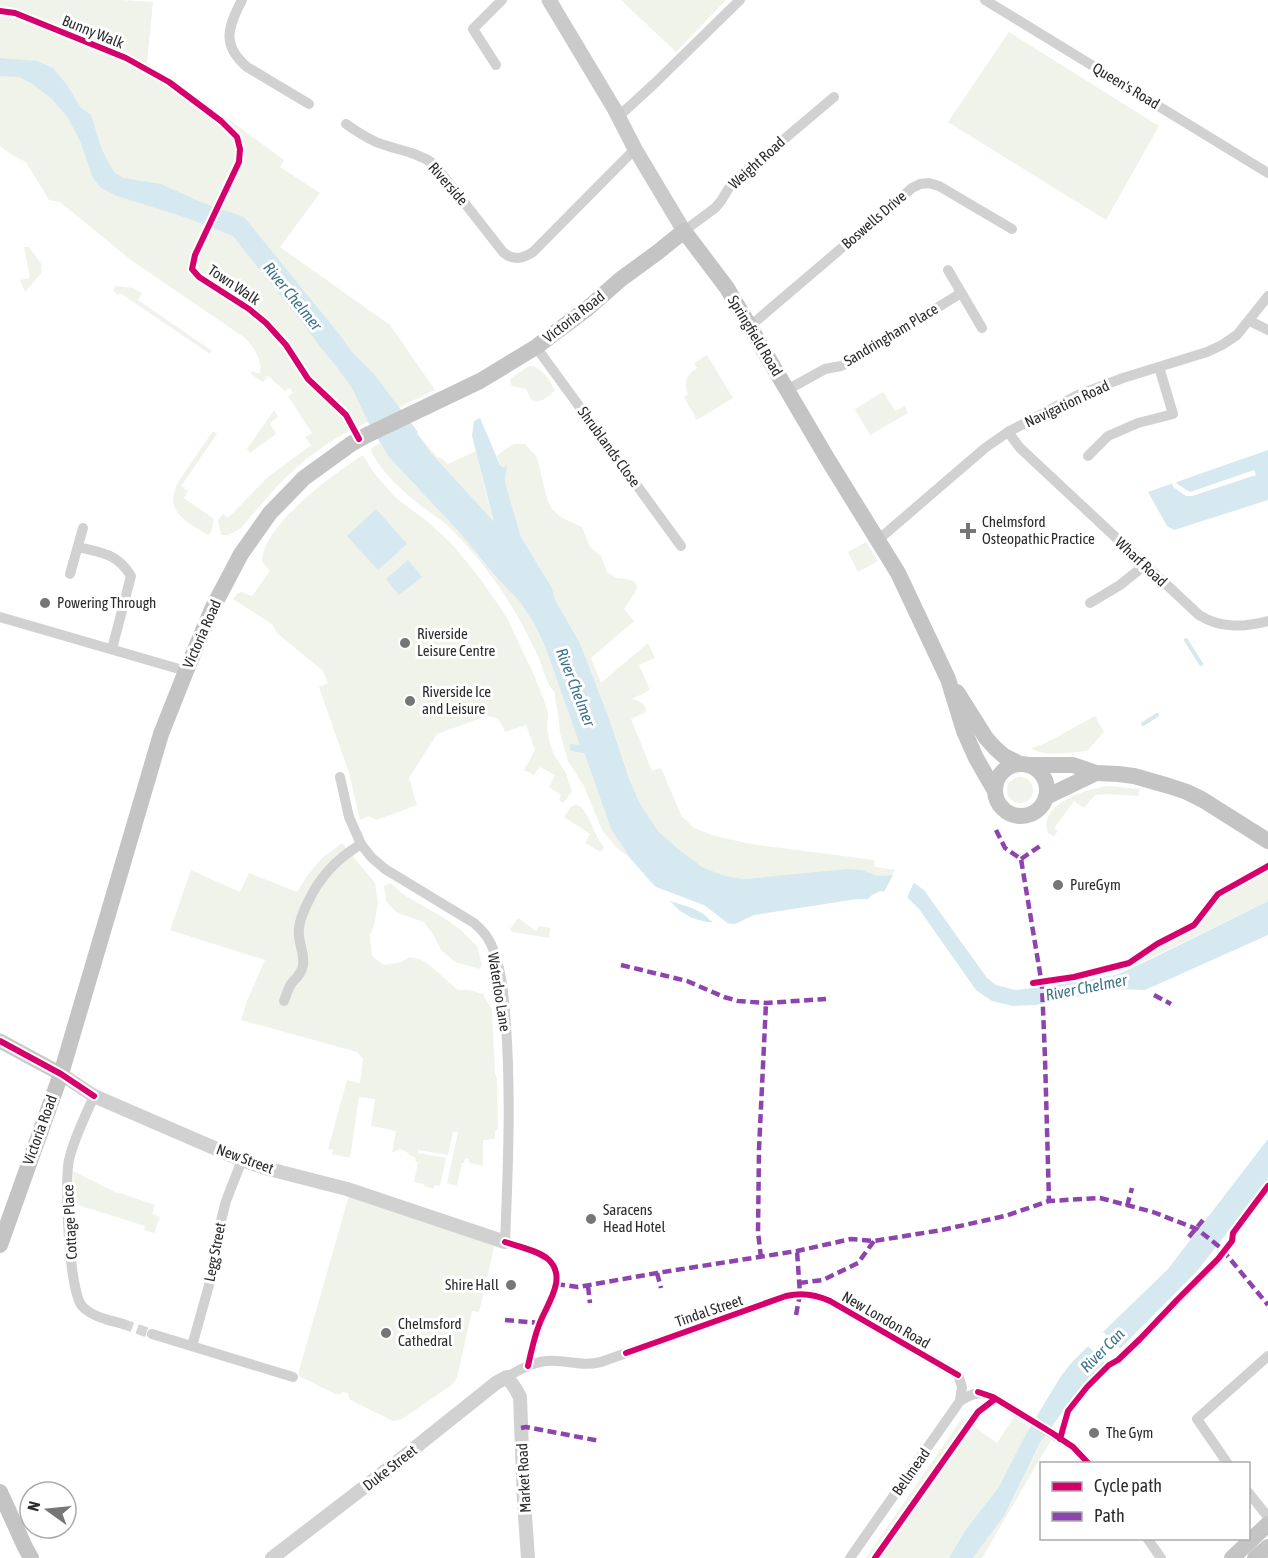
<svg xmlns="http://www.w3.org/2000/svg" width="1268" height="1558" viewBox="0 0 1268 1558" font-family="'Asap Condensed',sans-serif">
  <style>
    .green { fill: #f0f3ea }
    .water { fill: #d6e8f0 }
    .pier { fill: #fff }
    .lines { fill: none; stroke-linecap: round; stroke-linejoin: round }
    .stream { stroke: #d6e8f0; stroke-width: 4 }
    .minor-tunnel { stroke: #d5d5d5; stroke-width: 10; stroke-dasharray: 10 5; stroke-linecap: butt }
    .minor { stroke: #d1d1d1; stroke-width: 10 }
    .tertiary { stroke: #d1d1d1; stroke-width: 14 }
    .secondary { stroke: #cacaca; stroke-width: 15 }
    .primary { stroke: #c4c4c4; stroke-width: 16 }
    .quiet { stroke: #8e44ad; stroke-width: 4.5; stroke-dasharray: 9 4.5; stroke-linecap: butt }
    .cycleway-casing { stroke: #fff; stroke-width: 10 }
    .cycleway { stroke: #d6006c; stroke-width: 6 }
    .poi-dot { fill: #767676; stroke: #fff; stroke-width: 2 }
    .labels { text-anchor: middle; stroke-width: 6; stroke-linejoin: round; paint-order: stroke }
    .street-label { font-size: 15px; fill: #2c2c2c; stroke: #fff }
    .poi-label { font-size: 15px; fill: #2c2c2c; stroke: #fff; text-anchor: start }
    .water-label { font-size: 16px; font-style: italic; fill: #3c738b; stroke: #fff }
  </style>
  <rect width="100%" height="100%" fill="#fff"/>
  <g class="green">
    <path d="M0,0H121L153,2L147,63L191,92L284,160L280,167L320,193L280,247L390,325L435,390L345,433L327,444L306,459L279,484L240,529L228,535H221L218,520L223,514L228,518L268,477L311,445L305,437L312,433L288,396L293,393L290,388L285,391L268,376L263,382L251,374V371L260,374C262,359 255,349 245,338L131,260L60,202L49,200L26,162L12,155L0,146Z"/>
    <polygon points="621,0 726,0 676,52"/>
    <polygon points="1009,32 1159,126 1106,220 948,122"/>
    <polygon points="24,247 29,247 42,265 41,267 42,272 25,292 20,280 30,278"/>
    <polygon points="116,286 133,288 142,293 138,300 212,351 210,354 120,293 118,295 113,290"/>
    <path d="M707,355L733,398L697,420L684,397L688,394C683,383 687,374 697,368L694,363Z"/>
    <path d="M529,366C542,366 549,380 555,390C550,396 539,406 531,399C529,396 528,392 526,389L512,386L510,382L511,378Z"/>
    <polygon points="883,392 895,411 905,406 908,413 870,435 855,409"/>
    <polygon points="274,410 278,417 270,423 276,434 250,453 247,449"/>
    <path d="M213,431L217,434L181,486L188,491L184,498L214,519L211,532L208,535C186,521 162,512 179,481Z"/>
    <polygon points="422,439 437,457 441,458 448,464 476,451 488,501 495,524 431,453"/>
    <path d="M380,443L388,456L460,533L496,577L520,602L535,625L545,646L611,829L631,859L616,847L602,830L584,786L568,761L560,733L558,713L555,699V693C546,684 543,668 538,656C527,632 512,605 497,584C483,564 464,541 446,524C440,519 434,515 428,511C407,495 383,475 371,451L373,447Z"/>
    <path d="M514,444H525L537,457L547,499L552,509L562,518L582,527L590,547L601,556L607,572L617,578L627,579L635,582L637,587L635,593L624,609L634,621L591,658L601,683L648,643L655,658L639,665L650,690L632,699C639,701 646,703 646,712L631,719L652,771L661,768L681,815L694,828L715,836L751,844L874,860L875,867L895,870L892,875L877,876L862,870L745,879L725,876L702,867L677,848L658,831L639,802L631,783L611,724L580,643L555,600L552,588L521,537L506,486L505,479L506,467L501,466L497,456L505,449Z"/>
    <path d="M363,455L374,473L396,498L428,522L452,544L479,577L506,616L534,675L545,703L548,713L547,728L550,744L554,755L566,773L572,792L563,803L559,800L561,795L549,787L555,775L540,767L534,775L524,770L535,750L526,725L505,732C502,722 498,717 487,716L437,734L409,778L417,805L376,820L369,816L360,820L349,773L319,687L328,683L323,671L277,633L272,624L233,599L237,594L241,592L252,596L270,571L262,562C262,525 335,473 363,455Z"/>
    <polygon points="866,542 878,561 858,572 848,552"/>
    <path d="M1095,716L1104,732L1087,751C1070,752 1046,758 1031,748L1046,743Z"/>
    <circle cx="1020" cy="790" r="13"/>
    <path d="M1109,786L1140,789L1138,796L1106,794L1095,795L1084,808L1074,801L1054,828L1058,831L1054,836L1048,833C1037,804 1088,788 1109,786Z"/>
    <path d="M577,805C590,811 593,835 604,847L601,852L585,843L590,834L564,817L572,806Z"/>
    <path d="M342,843L375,883L378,903L374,926L370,935L372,956L384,965L401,962L410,957L419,959L428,964L458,990H469L483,994L492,1010L495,1073L497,1079L498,1129L495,1131V1139L483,1140V1166L469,1163V1159L465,1158L464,1163H462L457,1186L447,1183L458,1132H453L448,1155L418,1150V1153L446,1158L440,1186L435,1185L433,1189L424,1186V1184L414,1182L418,1162L415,1161L416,1158C409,1156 408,1151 400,1149L392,1153L396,1131L371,1126L375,1099L359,1097L350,1158L332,1154L333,1150L328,1149L347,1080L360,1083L363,1059L357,1052L241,1020L247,1001L265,960L170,930L191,870L240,892L249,873L297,892L307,876L322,858Z"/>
    <polygon points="1268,868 1268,901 1128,969 1159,948 1196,929 1226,892"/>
    <polygon points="390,883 404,895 444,918 461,930 477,946 482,965 480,969 455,962 441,950 433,934 424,922 397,913 386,901 384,886"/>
    <polygon points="518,918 536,931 539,926 550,928 549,938 512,932 510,929"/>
    <polygon points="73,1171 119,1194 120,1193 155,1205 152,1214 160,1217 154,1233 144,1230 145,1226 75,1204"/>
    <polygon points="350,1197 493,1245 494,1248 479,1312 472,1311 457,1378 453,1384 402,1419 393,1421 350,1400 348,1393 343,1392 340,1394 335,1394 301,1377 298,1374 348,1199"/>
    <polygon points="1014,1417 1031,1428 999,1487 966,1529 949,1558 866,1558 962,1418 997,1443"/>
    <polygon points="1044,1436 1051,1440 982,1558 973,1558 1004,1516"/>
  </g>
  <g class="water">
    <polygon points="0,58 37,61 53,68 67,85 81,108 91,115 102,150 114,172 123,178 161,184 203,203 244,217 339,334 352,352 373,373 418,432 417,433 431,453 494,522 472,436 474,421 480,418 500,465 503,467 507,466 505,479 506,486 521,537 552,588 555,600 580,643 611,724 629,778 639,802 658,831 677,848 702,867 725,876 745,879 848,869 862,870 877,876 892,875 914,883 924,890 931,900 987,978 996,985 1015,990 1051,986 1116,975 1149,960 1268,901 1268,935 1145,990 1118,989 1035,1005 1013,1006 992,1001 976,990 919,909 907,897 881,891 872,895 868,899 857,899 754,915 735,924 707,922 692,918 680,911 650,881 631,859 611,829 584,753 570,751 570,744 580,745 545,646 535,625 520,602 496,577 460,533 388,456 368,422 352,388 336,366 322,349 304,325 233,236 187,218 117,196 101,188 93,178 80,141 68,118 52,99 31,83 19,77 0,76"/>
    <polygon points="1268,450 1268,500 1174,530 1167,526 1148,492"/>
    <polygon points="376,509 407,544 378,570 347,536"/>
    <polygon points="408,560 422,577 399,595 386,579"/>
    <polygon points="1268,1139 1268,1180 1198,1270 1084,1385 1065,1408 1040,1443 1004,1516 973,1558 949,1558 966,1529 999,1487 1024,1438 1050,1394 1061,1376 1073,1361 1168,1269"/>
  </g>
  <g class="pier">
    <polygon points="1254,470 1256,475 1192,496 1186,496 1173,487 1172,483 1176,482 1177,484 1190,492"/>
    <polygon points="894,873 915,880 906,900 883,894"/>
    <polygon points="656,887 704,905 729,924 736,927 717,926 702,913 692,908 664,899 657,892"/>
    <polygon points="1103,1332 1121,1349 1106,1364 1088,1346"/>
  </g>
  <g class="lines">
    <g class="stream">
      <polyline points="1186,640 1201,664"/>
      <polyline points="1143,724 1157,715"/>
    </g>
    <polyline class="minor-tunnel" points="123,1324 152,1334"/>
    <g class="minor">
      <path d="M242,0C228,27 221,45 247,67L309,104"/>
      <polyline points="985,0 1268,173"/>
      <polyline points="496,65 473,29 502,0"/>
      <polyline points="619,116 654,84 740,0"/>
      <path d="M346,124C356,131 365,137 376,142C395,150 416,151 434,164L503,252C513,261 522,259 533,252L635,149"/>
      <polyline points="684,231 715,208 721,201 732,183 834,97"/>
      <polyline points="948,270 982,328"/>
      <polyline points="1250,321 1268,330"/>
      <polyline points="749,327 912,188 920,184 929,183 939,186 1012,229"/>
      <polyline points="536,347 681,546"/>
      <polyline points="787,390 825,369 841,366 848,363 961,293"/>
      <path d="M1008,432L1020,448L1199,615C1221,629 1244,627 1268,621"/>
      <polyline points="1088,456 1108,436 1138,423 1173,414 1159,367"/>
      <polyline points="878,540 985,448 1008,432 1078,395 1123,378 1207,352 1222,345 1237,335 1268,296"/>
      <path d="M78,547C102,553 117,553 131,576L112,649"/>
      <polyline points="70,574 83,528"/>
      <polyline points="1090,603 1120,585 1145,565"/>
      <polyline points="0,617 186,671"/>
      <path d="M340,777L349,817L361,844L371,857L385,869L474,923C481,929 487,935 491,944C502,968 504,999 506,1025C511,1097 508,1170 505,1242"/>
      <path d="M284,1001C286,996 288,989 291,984C296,978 302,973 303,965C305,952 297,942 299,928C300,919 304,910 308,902C320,876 337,859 361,844"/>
      <path d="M94,1096C85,1117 74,1138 69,1160C64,1182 69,1291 82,1306C92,1317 109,1320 123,1324"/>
      <polyline points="152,1334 293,1377"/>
      <polyline points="192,1346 213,1271 220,1225 226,1201 242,1160"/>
      <path d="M507,1377C522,1368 538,1359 557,1361C575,1362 583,1366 601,1362L786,1296C802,1292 815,1294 830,1301L958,1375L962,1387L960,1401"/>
      <polyline points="1228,1464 1197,1419 1268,1356"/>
      <polyline points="1248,1492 1268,1517"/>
      <polyline points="1147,1538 1161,1558"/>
      <path d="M850,1558L960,1401C973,1393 978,1391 993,1397L1073,1447L1089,1464"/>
    </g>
    <g class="tertiary">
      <polyline points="61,1074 94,1096 242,1160 265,1168 347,1189 505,1242"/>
      <polyline points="272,1558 397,1462 496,1383 507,1377 515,1388 520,1397 524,1502 528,1558"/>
    </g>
    <g class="secondary">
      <polyline points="549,0 615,110 635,149 684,231"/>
      <polyline points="0,1041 61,1074"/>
    </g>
    <g class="primary">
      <polyline points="957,692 986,738 995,748 1004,756 1020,764"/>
      <circle cx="1021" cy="790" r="26"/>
      <polyline points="1028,765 1073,765 1096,773 1118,774 1134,776 1169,786 1187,792 1203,800 1268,841"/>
      <polyline points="1046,797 1096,773"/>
      <polyline points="0,1245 61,1074 161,734 186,671 213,607 241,554 270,513 304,478 351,444 365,436 480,381 536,347 588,308 621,279 658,252 684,231 727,288 827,458 898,573 948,679 964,731 976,758 995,791"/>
      <polyline points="0,1492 25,1547 31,1558"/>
      <polyline points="1232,1558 1268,1524"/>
      <polyline points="1255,1558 1268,1547"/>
    </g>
    <g class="quiet">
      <polyline points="996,830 1005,848 1021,859 1042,985 1045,1058 1049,1201"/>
      <polyline points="1021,859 1040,846"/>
      <polyline points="621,965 687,981 724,997 738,1001 766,1003 826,999"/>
      <polyline points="1154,995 1171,1004"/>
      <polyline points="1127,1206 1132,1188"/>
      <polyline points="1189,1237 1203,1220"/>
      <polyline points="761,1258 758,1232 759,1149 766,1003"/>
      <polyline points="657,1273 661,1288"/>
      <polyline points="799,1283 823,1280 858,1263 874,1241"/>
      <polyline points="556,1284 578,1287 657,1273 797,1251 851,1239 874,1241 942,1230 1005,1216 1049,1201 1100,1198 1153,1212 1197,1229 1221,1248 1268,1305"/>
      <polyline points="588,1286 590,1303"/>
      <polyline points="796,1315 800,1294 797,1251"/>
      <polyline points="505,1320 540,1323"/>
      <polyline points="521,1428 526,1427 600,1441"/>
    </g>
    <defs>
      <g id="cycleway">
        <polyline points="0,11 15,13 126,58 169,82 221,121 237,137 240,149 239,162 195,255 192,269 199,277 249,309 266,323 286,345 308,379 346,415 359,439"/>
        <polyline points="1033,983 1074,977 1129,963 1157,944 1194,925 1218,894 1268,866"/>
        <polyline points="0,1041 61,1074 94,1096"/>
        <path d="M505,1242C517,1246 540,1251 549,1260C568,1279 546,1305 539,1325C534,1338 531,1352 528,1366"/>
        <path d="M626,1353L786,1296C802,1292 815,1294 830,1301L958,1375"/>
        <polyline points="978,1392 993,1397 1052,1433 1073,1447 1089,1464"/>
        <polyline points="1060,1439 1068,1411 1087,1387 1109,1365 1118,1360 1140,1339 1177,1300 1218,1259 1232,1241 1233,1233 1268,1186"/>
        <polyline points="875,1558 978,1412 995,1399"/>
      </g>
    </defs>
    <use href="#cycleway" class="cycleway-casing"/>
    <use href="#cycleway" class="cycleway"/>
  </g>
  <g class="poi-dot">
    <path d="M965 522h6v6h6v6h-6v6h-6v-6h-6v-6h6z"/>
    <circle cx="45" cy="603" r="6"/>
    <circle cx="405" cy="643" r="6"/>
    <circle cx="410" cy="701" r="6"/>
    <circle cx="1058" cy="885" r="6"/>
    <circle cx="591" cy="1219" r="6"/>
    <circle cx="511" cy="1285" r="6"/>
    <circle cx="386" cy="1333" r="6"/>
    <circle cx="1094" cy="1433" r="6"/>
  </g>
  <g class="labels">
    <g class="street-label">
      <text transform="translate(93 32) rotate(22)" y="5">Bunny Walk</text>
      <text transform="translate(1126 86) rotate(31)" y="5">Queen's Road</text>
      <text transform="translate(757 163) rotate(-42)" y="5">Weight Road</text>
      <text transform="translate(448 184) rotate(49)" y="5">Riverside</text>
      <text transform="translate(874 220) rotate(-41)" y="5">Boswells Drive</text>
      <text transform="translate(234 285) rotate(34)" y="5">Town Walk</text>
      <text transform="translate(574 317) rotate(-38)" y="5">Victoria Road</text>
      <text transform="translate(891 335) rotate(-31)" y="5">Sandringham Place</text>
      <text transform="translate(755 336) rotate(59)" y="5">Springfield Road</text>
      <text transform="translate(1067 404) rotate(-25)" y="5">Navigation Road</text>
      <text transform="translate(609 447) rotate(54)" y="5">Shrublands Close</text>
      <text transform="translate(1141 562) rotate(43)" y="5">Wharf Road</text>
      <text transform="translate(202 634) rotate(-66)" y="5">Victoria Road</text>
      <text transform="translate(499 992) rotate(81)" y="5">Waterloo Lane</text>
      <text transform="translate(40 1130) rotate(-70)" y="5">Victoria Road</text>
      <text transform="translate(245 1159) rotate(20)" y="5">New Street</text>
      <text transform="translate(70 1222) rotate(-93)" y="5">Cottage Place</text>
      <text transform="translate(215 1252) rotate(-79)" y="5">Legg Street</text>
      <text transform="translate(709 1311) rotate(-19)" y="5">Tindal Street</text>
      <text transform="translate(886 1320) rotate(30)" y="5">New London Road</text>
      <text transform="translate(390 1468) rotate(-38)" y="5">Duke Street</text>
      <text transform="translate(911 1472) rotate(-55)" y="5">Bellmead</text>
      <text transform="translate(524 1478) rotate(-93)" y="5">Market Road</text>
    </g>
    <g class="poi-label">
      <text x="982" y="527">Chelmsford<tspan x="982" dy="17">Osteopathic Practice</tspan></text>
      <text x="57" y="608">Powering Through</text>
      <text x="417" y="639">Riverside<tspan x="417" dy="17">Leisure Centre</tspan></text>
      <text x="422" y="697">Riverside Ice<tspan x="422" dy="17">and Leisure</tspan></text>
      <text x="1070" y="890">PureGym</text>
      <text x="603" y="1215">Saracens<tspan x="603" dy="17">Head Hotel</tspan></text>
      <text x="499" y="1290" text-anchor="end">Shire Hall</text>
      <text x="398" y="1329">Chelmsford<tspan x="398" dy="17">Cathedral</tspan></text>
      <text x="1106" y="1438">The Gym</text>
    </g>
    <g class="water-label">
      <text transform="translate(293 296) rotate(51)" y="6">River Chelmer</text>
      <text transform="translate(576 687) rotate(69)" y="6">River Chelmer</text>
      <text transform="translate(1086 987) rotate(-11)" y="6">River Chelmer</text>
      <text transform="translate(1102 1350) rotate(-45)" y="6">River Can</text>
    </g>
  </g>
  <rect x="1040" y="1462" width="210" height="78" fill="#ffffff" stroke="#ababab" stroke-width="1.5"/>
  <rect x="1052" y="1482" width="30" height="9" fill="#d6006c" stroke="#ababab" stroke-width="1.5"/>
  <text x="1094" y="1492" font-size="18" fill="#2c2c2c">Cycle path</text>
  <rect x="1052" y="1512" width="30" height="9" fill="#8e44ad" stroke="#ababab" stroke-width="1.5"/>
  <text x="1094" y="1522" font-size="18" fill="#2c2c2c">Path</text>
  <g transform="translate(48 1510) rotate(285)"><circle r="28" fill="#ffffff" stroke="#ababab" stroke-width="1.5"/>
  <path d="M0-4.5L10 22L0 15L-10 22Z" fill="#767676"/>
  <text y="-9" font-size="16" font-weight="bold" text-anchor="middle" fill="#2c2c2c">N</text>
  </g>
</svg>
